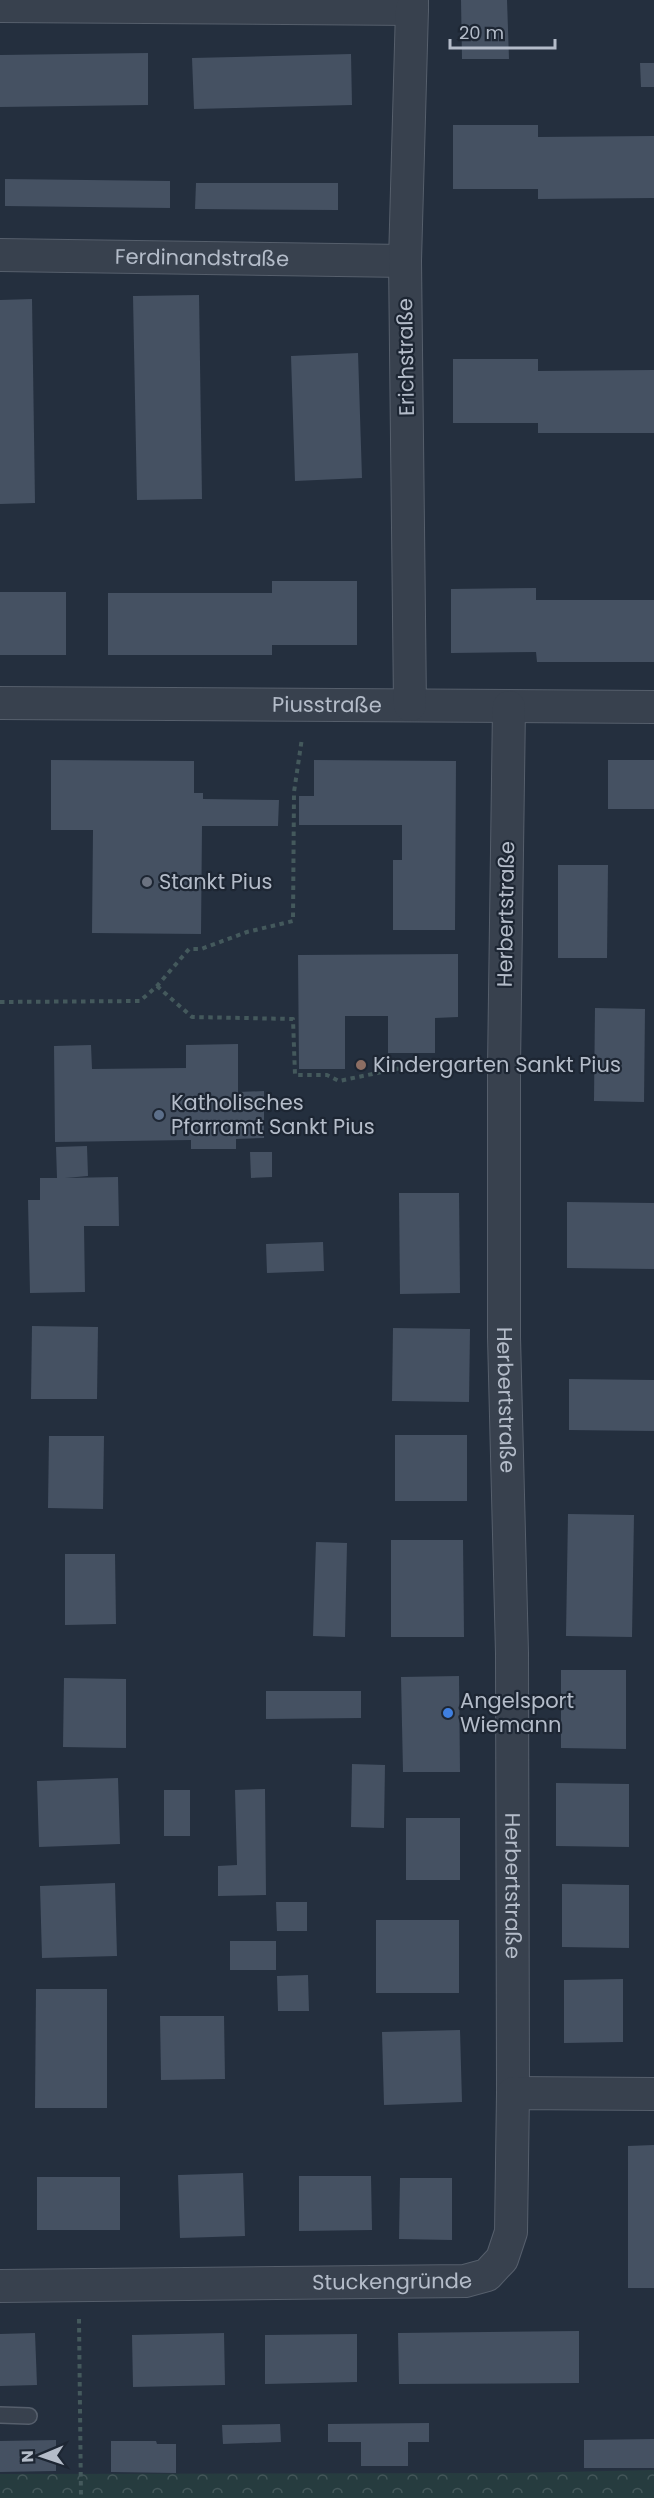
<svg xmlns="http://www.w3.org/2000/svg" width="654" height="2498" viewBox="0 0 654 2498" font-family="Poppins,sans-serif">
  <style>
    .forest { fill: url(#forest-crowns) }
    .building { fill: #455162 }
    .lines { fill: none; stroke-linecap: round; stroke-linejoin: round }
    .lane-casing { stroke: #565f6c; stroke-width: 18 }
    .street-casing { stroke: #565f6c; stroke-width: 34 }
    .path { stroke: #44595c; stroke-width: 4; stroke-dasharray: 4.5 4.5; stroke-linecap: butt }
    .lane { stroke: #38414e; stroke-width: 15 }
    .street { stroke: #38414e; stroke-width: 32 }
    .worship-dot { fill: #6b7280; stroke: #1d2633; stroke-width: 2 }
    .education-dot { fill: #8d6e63; stroke: #1d2633; stroke-width: 2 }
    .service-dot { fill: #5c6f8a; stroke: #1d2633; stroke-width: 2 }
    .shop-dot { fill: #3f7fe0; stroke: #1d2633; stroke-width: 2 }
    .labels { text-anchor: middle; stroke-width: 4.5; stroke-linejoin: round; paint-order: stroke }
    .street-label { font-size: 21px; fill: #b4bcc9; stroke: #1d2633 }
    .poi-label { font-size: 21px; fill: #b4bcc9; stroke: #1d2633; text-anchor: start }
  </style>
  <defs>
    <pattern id="forest-crowns" width="20" height="18" patternUnits="userSpaceOnUse" patternTransform="scale(1.5)"><rect width="20" height="18" fill="#263c3f"/><path d="M2 6a3 3 0 1 1 6 0M12 15a3 3 0 1 1 6 0" fill="none" stroke="#435659"/></pattern>
  </defs>
  <rect width="100%" height="100%" fill="#242f3e"/>
  <polygon class="forest" points="654,2470 654,2498 0,2498 0,2474 513,2473"/>
  <g class="building">
    <polygon points="461,0 507,0 509,59 462,59"/>
    <polygon points="148,53 148,105 0,107 0,55"/>
    <polygon points="351,54 352,105 194,109 192,58"/>
    <polygon points="640,63 654,63 654,87 641,87"/>
    <polygon points="453,125 538,125 538,137 654,136 654,198 538,199 538,189 453,189"/>
    <polygon points="5,179 170,181 170,208 5,206"/>
    <polygon points="196,183 338,183 338,210 195,209"/>
    <polygon points="199,295 202,499 137,500 133,296"/>
    <polygon points="32,299 35,503 0,504 0,300"/>
    <polygon points="358,353 362,478 295,481 291,356"/>
    <polygon points="453,359 538,359 538,371 654,370 654,433 538,433 538,423 453,423"/>
    <polygon points="272,581 357,581 357,645 272,645 272,655 108,655 108,593 272,593"/>
    <polygon points="536,588 536,600 654,600 654,662 537,662 536,652 451,653 451,589"/>
    <rect x="0" y="592" width="66" height="63"/>
    <polygon points="51,760 194,761 194,793 203,793 203,799 279,800 278,826 202,826 201,934 92,933 93,830 51,830"/>
    <polygon points="314,760 456,761 455,930 393,930 393,860 402,860 402,825 299,825 299,796 314,796"/>
    <rect x="608" y="760" width="46" height="49"/>
    <polygon points="558,865 608,865 607,958 558,958"/>
    <polygon points="458,954 458,1017 435,1018 435,1053 388,1053 388,1016 345,1016 345,1069 299,1069 298,955"/>
    <polygon points="595,1008 645,1009 644,1102 594,1101"/>
    <polygon points="238,1044 238,1092 264,1091 264,1138 236,1139 236,1149 191,1149 191,1140 55,1142 54,1046 91,1045 92,1069 186,1068 186,1045"/>
    <polygon points="87,1146 88,1176 65,1178 118,1177 119,1226 84,1226 85,1292 30,1293 28,1200 40,1200 40,1178 57,1178 56,1147"/>
    <polygon points="250,1152 272,1152 272,1177 251,1178"/>
    <polygon points="399,1193 459,1193 460,1293 400,1294"/>
    <polygon points="567,1202 654,1203 654,1269 567,1268"/>
    <polygon points="323,1242 324,1271 267,1273 266,1244"/>
    <polygon points="32,1326 98,1327 97,1399 31,1399"/>
    <polygon points="393,1328 470,1329 469,1402 392,1401"/>
    <polygon points="569,1379 654,1380 654,1431 569,1430"/>
    <rect x="395" y="1435" width="72" height="66"/>
    <polygon points="49,1436 104,1436 103,1509 48,1508"/>
    <polygon points="568,1514 634,1515 632,1637 566,1636"/>
    <polygon points="391,1540 463,1540 464,1637 391,1637"/>
    <polygon points="316,1542 347,1543 345,1637 313,1636"/>
    <polygon points="65,1554 115,1554 116,1624 65,1625"/>
    <polygon points="561,1670 626,1670 626,1749 561,1748"/>
    <polygon points="459,1676 460,1772 403,1772 401,1677"/>
    <polygon points="64,1678 126,1679 126,1748 63,1747"/>
    <polygon points="266,1691 361,1691 361,1718 266,1719"/>
    <polygon points="352,1764 385,1765 384,1828 351,1827"/>
    <polygon points="118,1778 120,1844 39,1847 37,1781"/>
    <polygon points="556,1783 629,1784 629,1847 556,1846"/>
    <polygon points="265,1789 266,1895 218,1896 218,1866 237,1865 235,1790"/>
    <rect x="164" y="1790" width="26" height="46"/>
    <rect x="406" y="1818" width="54" height="62"/>
    <polygon points="115,1883 117,1956 42,1958 40,1886"/>
    <polygon points="562,1884 629,1885 629,1948 562,1947"/>
    <polygon points="276,1902 307,1902 307,1931 277,1931"/>
    <rect x="376" y="1920" width="83" height="73"/>
    <rect x="230" y="1941" width="46" height="29"/>
    <polygon points="308,1975 309,2011 278,2011 277,1976"/>
    <polygon points="623,1979 623,2042 564,2043 564,1980"/>
    <polygon points="36,1989 107,1989 107,2108 35,2108"/>
    <polygon points="160,2016 224,2016 225,2079 161,2080"/>
    <polygon points="460,2030 462,2102 384,2105 382,2032"/>
    <polygon points="654,2145 654,2288 628,2288 628,2146"/>
    <polygon points="243,2173 245,2236 180,2238 178,2175"/>
    <polygon points="299,2176 371,2176 372,2230 299,2231"/>
    <rect x="37" y="2177" width="83" height="53"/>
    <polygon points="400,2178 452,2178 452,2240 399,2239"/>
    <polygon points="579,2331 579,2383 399,2384 398,2333"/>
    <polygon points="35,2333 37,2385 0,2386 0,2334"/>
    <polygon points="224,2333 225,2385 133,2387 132,2335"/>
    <polygon points="357,2334 357,2382 265,2384 265,2335"/>
    <polygon points="429,2423 429,2442 408,2442 408,2466 361,2466 361,2442 328,2442 328,2424"/>
    <polygon points="280,2424 281,2442 223,2444 222,2425"/>
    <polygon points="654,2439 654,2468 584,2468 584,2440"/>
    <polygon points="56,2440 56,2471 0,2472 0,2441"/>
    <polygon points="111,2441 156,2441 157,2444 176,2444 176,2473 111,2472"/>
  </g>
  <g class="lines">
    <defs>
      <polyline id="lane" points="0,2415 29,2416"/>
      <g id="street">
        <polyline points="0,6 412,9 412,0"/>
        <path id="s1" d="M0,255L405,261"/>
        <path id="s2" d="M0,703L654,707"/>
        <polyline points="410,705 405,261 412,9"/>
        <path id="s3" d="M509,707L504,1067V1337L512,1653L513,2093"/>
        <path id="s4" d="M0,2286L465,2281L487,2275L502,2259L511,2232L513,2093L654,2094"/>
      </g>
    </defs>
    <use href="#lane" class="lane-casing"/>
    <use href="#street" class="street-casing"/>
    <g class="path">
      <polyline points="157,986 192,1017 293,1019 295,1075 327,1075 339,1081 429,1062 472,1065"/>
      <polyline points="0,1002 140,1001 157,986 189,949 201,949 247,932 293,921 294,792 302,738"/>
      <polyline points="79,2319 81,2498"/>
    </g>
    <use href="#lane" class="lane"/>
    <use href="#street" class="street"/>
  </g>
  <circle class="worship-dot" cx="147" cy="882" r="6"/>
  <circle class="education-dot" cx="361" cy="1065" r="6"/>
  <circle class="service-dot" cx="159" cy="1115" r="6"/>
  <circle class="shop-dot" cx="448" cy="1713" r="6"/>
  <g class="labels">
    <g class="street-label">
      <text dy="7" stroke="none"><textPath href="#s1" startOffset="202">Ferdinandstraße</textPath></text>
      <text transform="translate(406 357) rotate(-91)" y="7">Erichstraße</text>
      <text dy="7" stroke="none"><textPath href="#s2" startOffset="327">Piusstraße</textPath></text>
      <text transform="translate(506 914) rotate(-89)" y="7">Herbertstraße</text>
      <text dy="7" stroke="none"><textPath href="#s3" startOffset="693">Herbertstraße</textPath></text>
      <text dy="7" stroke="none"><textPath href="#s3" startOffset="1179">Herbertstraße</textPath></text>
      <text dy="7" stroke="none"><textPath href="#s4" startOffset="392">Stuckengründe</textPath></text>
    </g>
    <g class="poi-label">
      <text x="159" y="889">Stankt Pius</text>
      <text x="373" y="1072">Kindergarten Sankt Pius</text>
      <text x="171" y="1110">Katholisches<tspan x="171" dy="24">Pfarramt Sankt Pius</tspan></text>
      <text x="460" y="1708">Angelsport<tspan x="460" dy="24">Wiemann</tspan></text>
    </g>
  </g>
  <g transform="translate(42 2456) rotate(268)" stroke="#1d2633" stroke-width="4.5" paint-order="stroke">
  <path d="M0-4.5L10 22L0 15L-10 22Z" fill="#b4bcc9"/>
  <text y="-9" font-size="16" font-weight="bold" text-anchor="middle" fill="#b4bcc9">N</text>
  </g>
  <path d="M450 39v9h105v-9" fill="none" stroke="#b4bcc9" stroke-width="3"/>
  <text x="459" y="39" font-size="18" fill="#b4bcc9" stroke="#1d2633" stroke-width="4.5" paint-order="stroke">20 m</text>
</svg>
